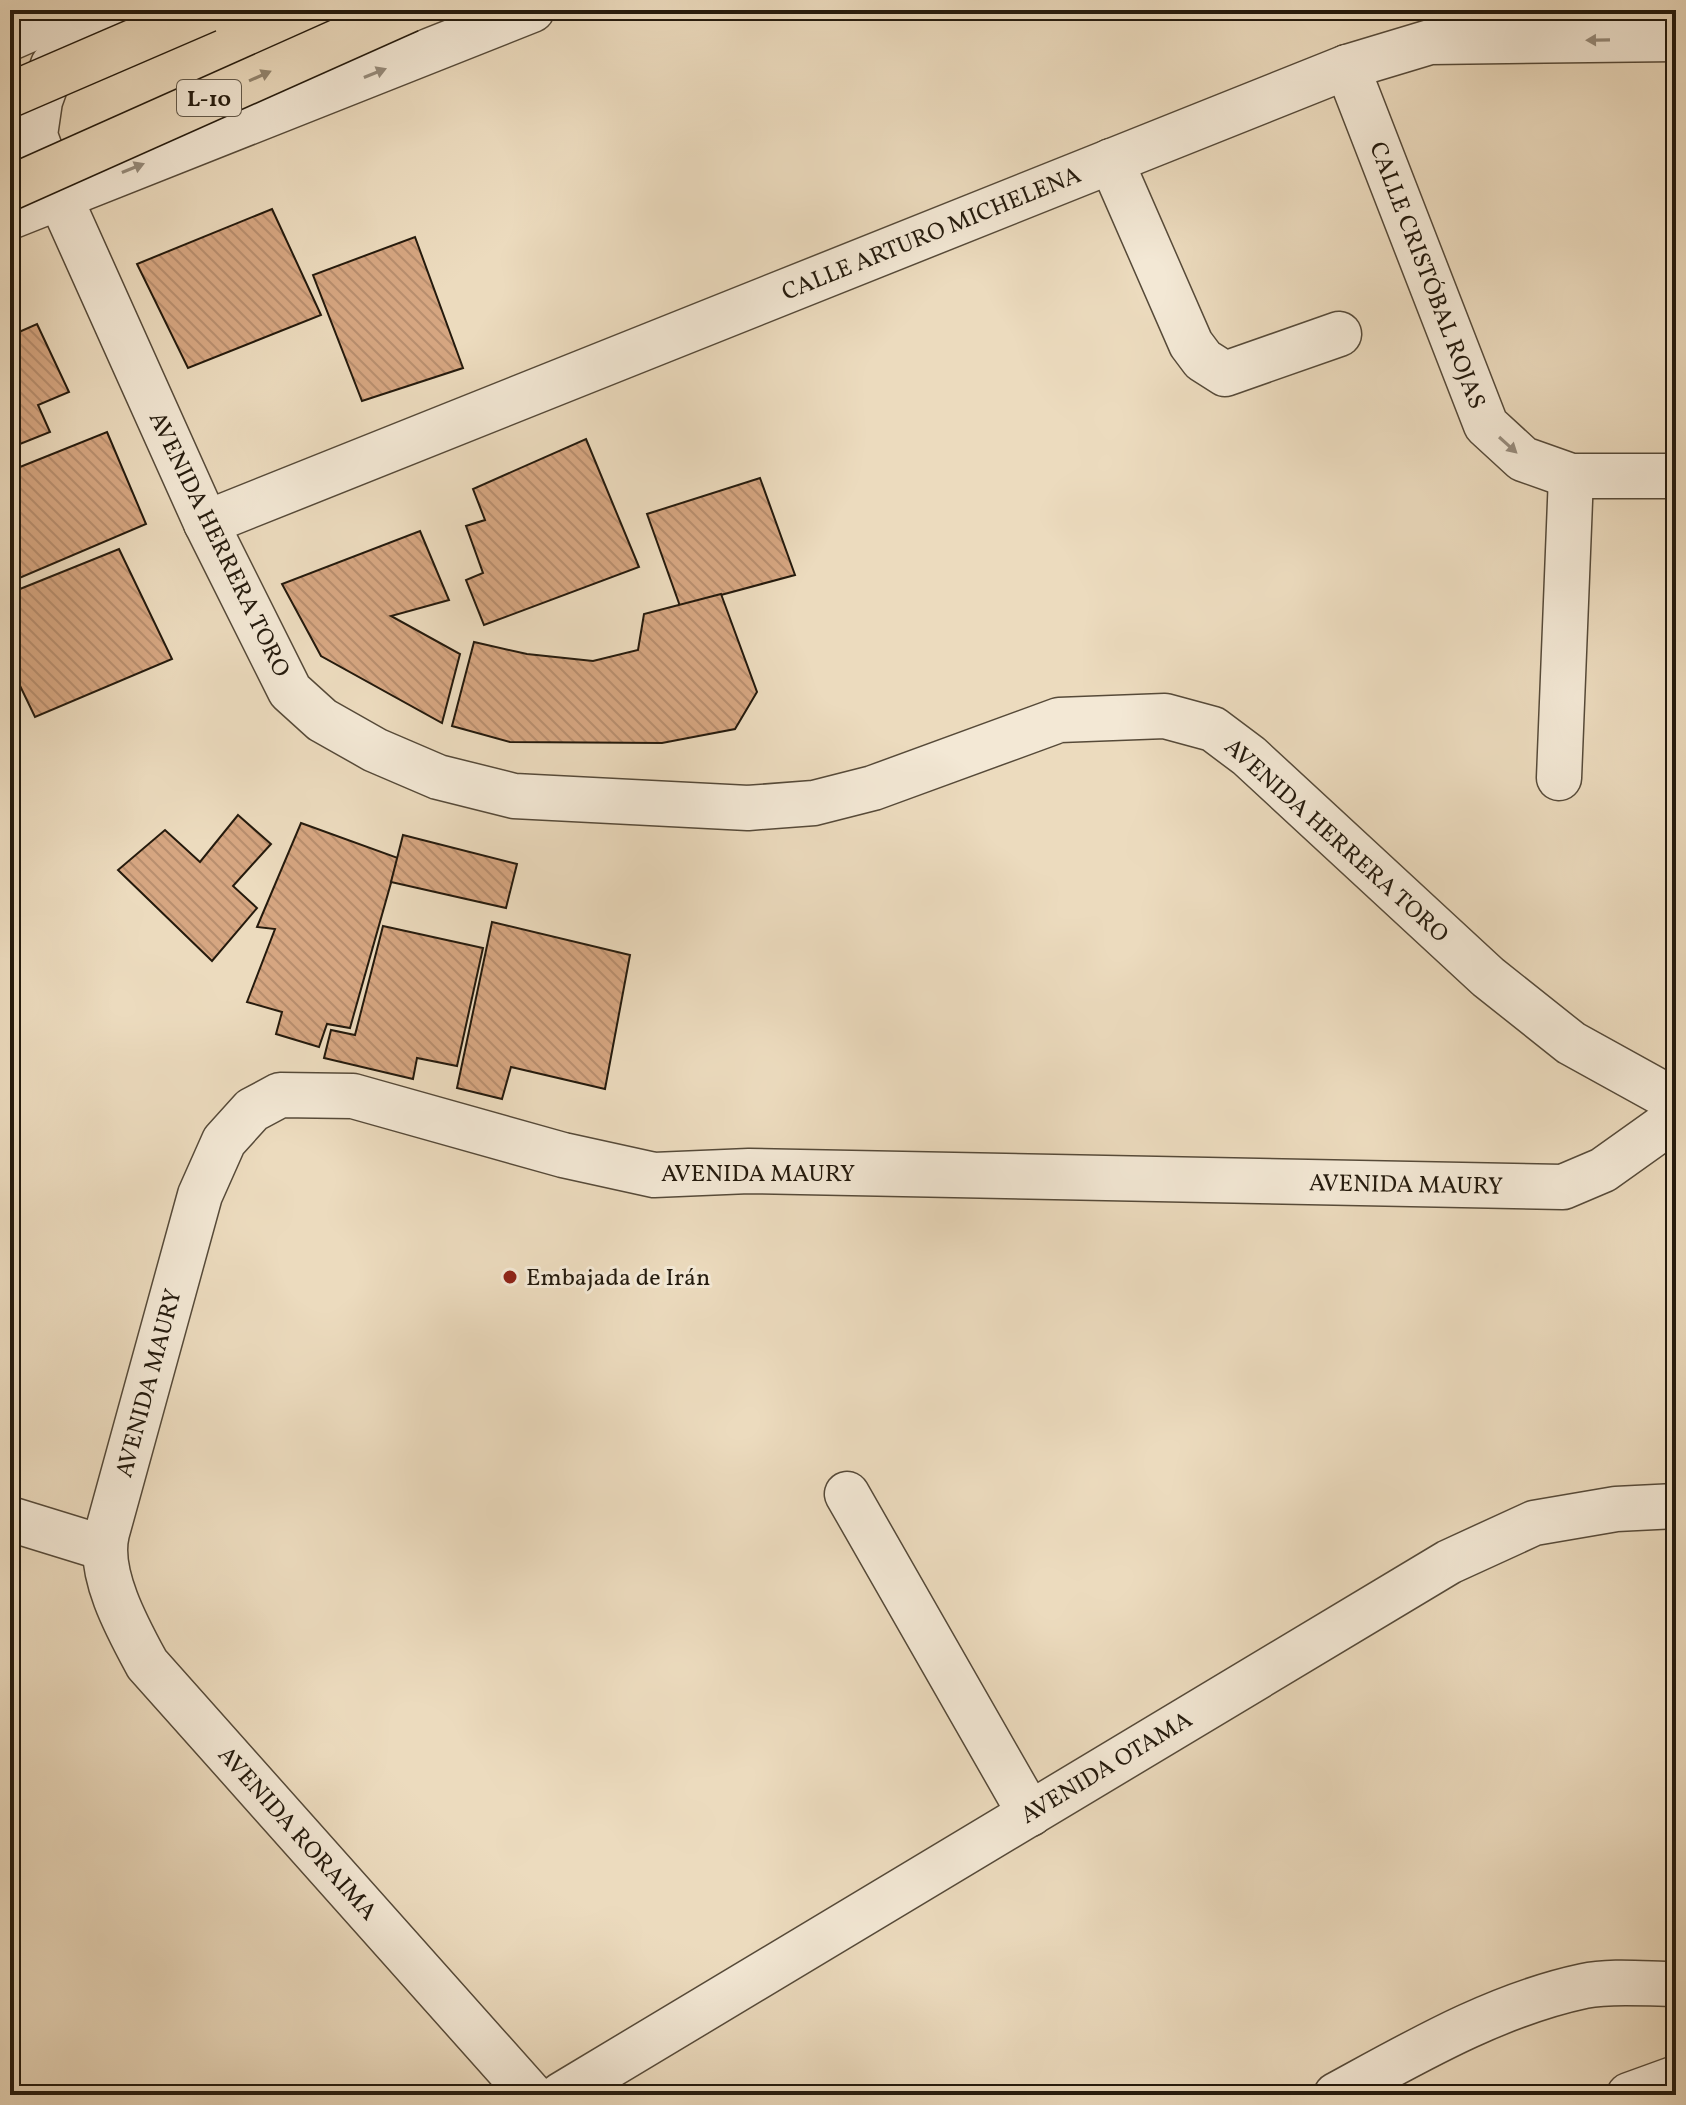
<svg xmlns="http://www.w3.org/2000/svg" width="1686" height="2105" viewBox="0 0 1686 2105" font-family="Vollkorn,serif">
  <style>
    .building { fill: url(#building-back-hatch); stroke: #241a0d; stroke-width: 2 }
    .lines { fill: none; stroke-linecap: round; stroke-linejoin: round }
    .minor-casing { stroke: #564a39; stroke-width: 47 }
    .minor { stroke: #f3e8d5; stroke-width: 44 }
    .highway-bridge-casing { stroke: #241a0d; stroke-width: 47; stroke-linecap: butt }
    .highway-bridge { stroke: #ecdbbe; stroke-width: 44 }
    .oneway { fill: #968b7b }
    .oneway2 { fill: #92846e }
    .poi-dot { fill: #8f2418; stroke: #f3e8d5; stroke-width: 3 }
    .labels { text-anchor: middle; stroke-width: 6; stroke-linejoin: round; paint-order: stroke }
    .shield { fill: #f3e8d5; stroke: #625849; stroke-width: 2 }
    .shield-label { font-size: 22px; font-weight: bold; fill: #241a0d }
    .street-label { font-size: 24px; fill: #241a0d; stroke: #f3e8d5 }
    .poi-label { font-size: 24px; fill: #241a0d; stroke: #f3e8d5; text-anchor: start }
  </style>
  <defs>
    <pattern id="building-back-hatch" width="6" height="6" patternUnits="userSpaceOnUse" patternTransform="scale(2)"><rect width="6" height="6" fill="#d6a681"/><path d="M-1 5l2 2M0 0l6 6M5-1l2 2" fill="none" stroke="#b88e6e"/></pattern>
  </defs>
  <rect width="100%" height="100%" fill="#ecdbbe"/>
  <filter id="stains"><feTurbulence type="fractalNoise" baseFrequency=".0025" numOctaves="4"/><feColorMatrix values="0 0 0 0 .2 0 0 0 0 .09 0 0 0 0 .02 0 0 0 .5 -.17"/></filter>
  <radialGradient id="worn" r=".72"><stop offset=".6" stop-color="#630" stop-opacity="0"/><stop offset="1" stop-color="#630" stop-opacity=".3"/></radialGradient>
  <g class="building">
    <polygon points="272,209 321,315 188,368 137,264"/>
    <polygon points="415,237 463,368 362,401 313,275"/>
    <polygon points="37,324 69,392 38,405 50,432 10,448 10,336"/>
    <polygon points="107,432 146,524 10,582 10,471"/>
    <polygon points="586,439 639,567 484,625 466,580 483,573 466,526 485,520 473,489"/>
    <polygon points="760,478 795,575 680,606 647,514"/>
    <polygon points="420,531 449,600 391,616 460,654 442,723 321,656 282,584"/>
    <polygon points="119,549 172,659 35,717 10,665 10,593"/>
    <polygon points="721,594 757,692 735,729 662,743 510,742 452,726 474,642 527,654 593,661 638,650 644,614"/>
    <polygon points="10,729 18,757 14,793 10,798"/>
    <polygon points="238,815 271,844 233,886 257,908 212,961 118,870 165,830 200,862"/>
    <polygon points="301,823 398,858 350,1028 327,1024 319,1047 276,1034 282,1012 247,1002 275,929 257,927"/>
    <polygon points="403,835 517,864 506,908 391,882"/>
    <polygon points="492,922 630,955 605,1089 511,1067 502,1099 457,1088"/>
    <polygon points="383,926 483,948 457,1066 417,1058 413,1079 324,1058 331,1030 355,1035"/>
  </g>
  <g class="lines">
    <defs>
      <g id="minor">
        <polyline points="149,10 85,41 53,65 40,101 35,135 48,171 206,523 290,691 322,720 375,750 438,777 514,796 748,808 814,803 873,788 1059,720 1165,716 1213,729 1249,756 1488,977 1571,1043 1676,1101"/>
        <polyline points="10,38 74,10"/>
        <polyline points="1347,67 1486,425 1523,459 1571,476 1676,476"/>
        <polyline points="1111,161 1191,344 1203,360 1225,374 1339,334"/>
        <polyline points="10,217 532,10"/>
        <polyline points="206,523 1347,67 1430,42 1676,39"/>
        <polyline points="1559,778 1571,476"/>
        <polyline points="847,1494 1030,1814"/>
        <polyline points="10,1519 104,1548"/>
        <path d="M531,2095L147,1664C128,1629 97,1573 107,1533L200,1195L224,1141L252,1110L280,1095L353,1096L563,1155L654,1175L749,1171L1563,1187L1603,1170L1676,1118"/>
        <polyline points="561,2095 1449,1562 1534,1523 1616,1509 1676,1506"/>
        <path d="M1336,2095C1415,2052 1495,2005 1584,1986C1610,1980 1648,1984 1676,1984"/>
        <polyline points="1629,2095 1676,2078"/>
      </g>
    </defs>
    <use href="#minor" class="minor-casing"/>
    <use href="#minor" class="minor"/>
    <defs>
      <g id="highway-bridge">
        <polyline points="10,95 207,10"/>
        <polyline points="10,188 409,10"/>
      </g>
    </defs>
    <use href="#highway-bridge" class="highway-bridge-casing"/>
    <use href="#highway-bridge" class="highway-bridge"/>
  </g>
  <defs><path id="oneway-solid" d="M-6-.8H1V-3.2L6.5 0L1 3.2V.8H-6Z" transform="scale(2)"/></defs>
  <g class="oneway">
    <use href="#oneway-solid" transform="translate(1598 40) rotate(179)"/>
    <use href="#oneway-solid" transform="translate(375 73) rotate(-22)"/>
    <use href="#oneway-solid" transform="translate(133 168) rotate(-22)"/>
    <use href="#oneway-solid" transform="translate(1508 445) rotate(42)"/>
  </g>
  <use class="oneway2" href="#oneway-solid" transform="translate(260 76) rotate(-24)"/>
  <circle class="poi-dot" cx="510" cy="1277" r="8"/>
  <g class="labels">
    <rect class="shield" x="177" y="80" width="64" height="36" rx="6"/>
    <g class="shield-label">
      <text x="209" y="106">L-10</text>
    </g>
    <g class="street-label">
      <text transform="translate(931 233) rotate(-22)" y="8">CALLE ARTURO MICHELENA</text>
      <text transform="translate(1428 275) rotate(69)" y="8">CALLE CRISTÓBAL ROJAS</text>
      <text transform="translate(220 544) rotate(64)" y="8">AVENIDA HERRERA TORO</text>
      <text transform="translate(1337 840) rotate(42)" y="8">AVENIDA HERRERA TORO</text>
      <text x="758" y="1181">AVENIDA MAURY</text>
      <text transform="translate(1406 1184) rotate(1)" y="8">AVENIDA MAURY</text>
      <text transform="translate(148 1383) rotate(-75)" y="8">AVENIDA MAURY</text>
      <text transform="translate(1106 1767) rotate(-31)" y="8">AVENIDA OTAMA</text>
      <text transform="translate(298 1833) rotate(48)" y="8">AVENIDA RORAIMA</text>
    </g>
    <g class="poi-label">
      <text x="526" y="1285">Embajada de Irán</text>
    </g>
  </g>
  <rect width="1686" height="2105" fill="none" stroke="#ecdbbe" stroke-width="40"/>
  <rect x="12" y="12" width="1662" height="2081" fill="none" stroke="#241a0d" stroke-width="4"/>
  <rect x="20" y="20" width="1646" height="2065" fill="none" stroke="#241a0d" stroke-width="2"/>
  <rect width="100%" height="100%" filter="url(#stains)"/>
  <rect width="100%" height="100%" fill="url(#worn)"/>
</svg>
